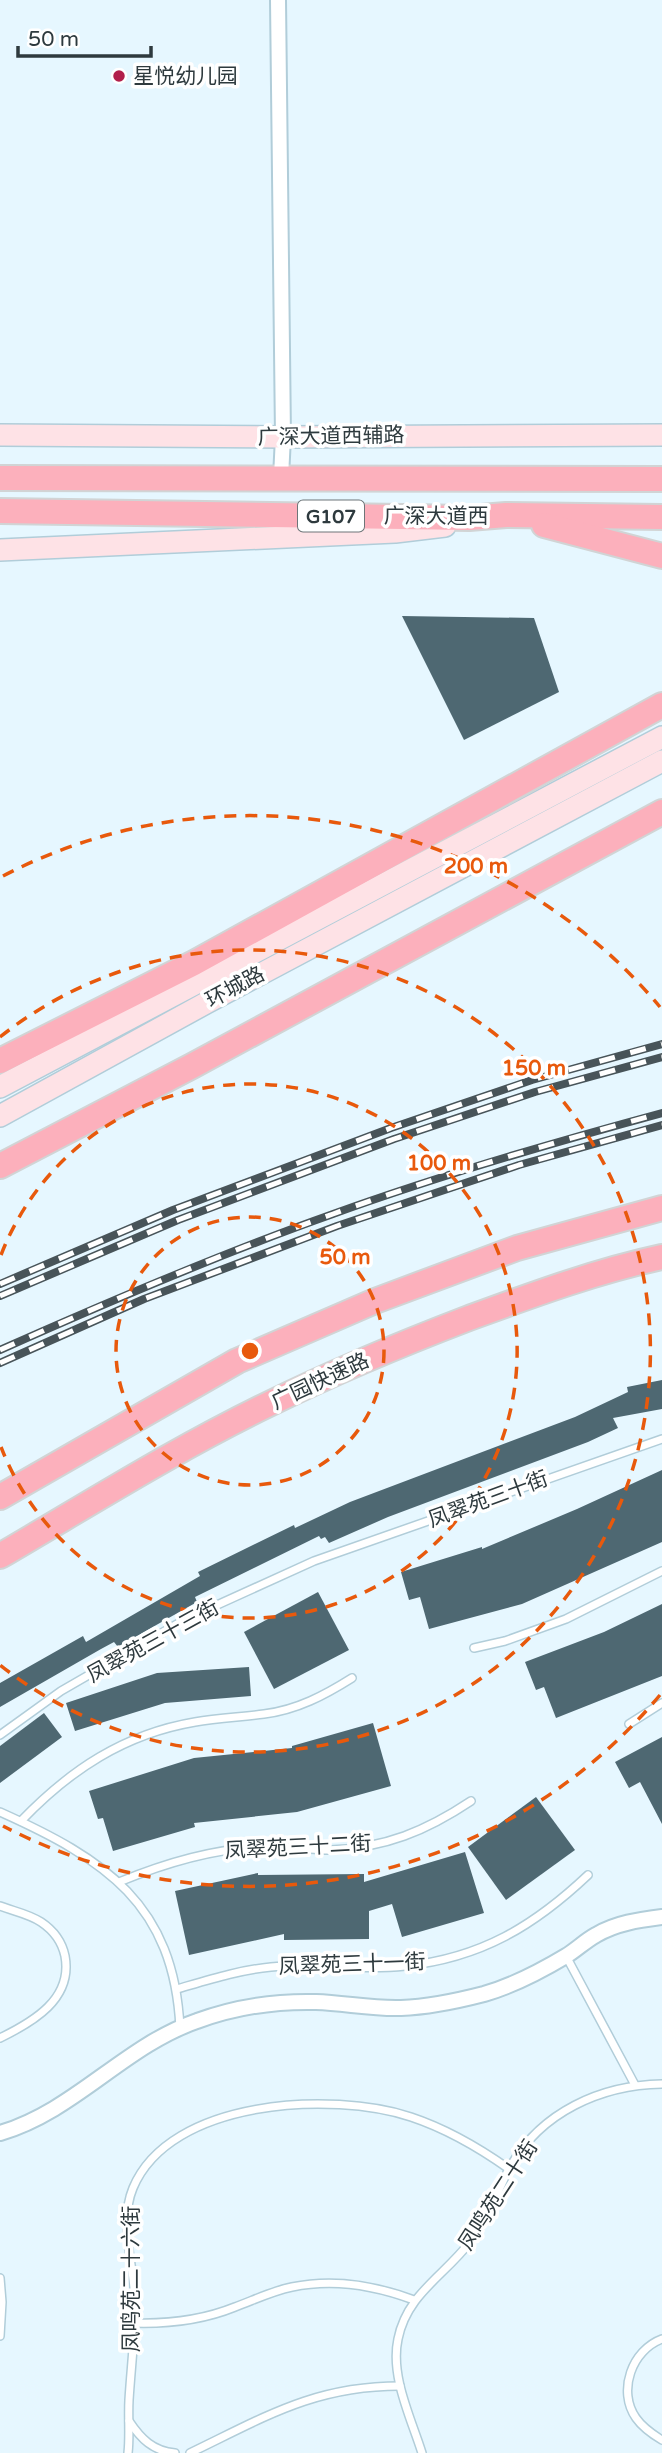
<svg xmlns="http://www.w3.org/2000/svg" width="662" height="2453" viewBox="0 0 662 2453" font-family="'Varela Round','Noto Sans SC',sans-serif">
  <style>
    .building { fill: #4e6872 }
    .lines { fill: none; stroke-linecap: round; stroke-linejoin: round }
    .service-casing { stroke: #b1cdd9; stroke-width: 10 }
    .minor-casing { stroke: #b1cdd9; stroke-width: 18 }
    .secondary-casing { stroke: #b1cdd9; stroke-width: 24 }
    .trunk-casing { stroke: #d1d4d5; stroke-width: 28 }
    .service { stroke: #fff; stroke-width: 7 }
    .minor { stroke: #fff; stroke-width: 14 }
    .secondary { stroke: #fee2e6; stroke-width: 21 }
    .trunk { stroke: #fcb0bc; stroke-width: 24 }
    .rail-casing { stroke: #485459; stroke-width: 8 }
    .rail { stroke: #fff; stroke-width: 5; stroke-dasharray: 16; stroke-linecap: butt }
    .ring { fill: none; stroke: #e8590c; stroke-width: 3.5; stroke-dasharray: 12 9 }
    .poi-dot { fill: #b11f4b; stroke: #fff; stroke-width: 2.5 }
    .labels { text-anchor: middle; stroke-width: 7; stroke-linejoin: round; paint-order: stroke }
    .shield { fill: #fff; stroke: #6d7578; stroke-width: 2 }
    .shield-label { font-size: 19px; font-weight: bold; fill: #2e3a3e }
    .poi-label { font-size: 21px; fill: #2e3a3e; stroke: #fff; text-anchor: start }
    .street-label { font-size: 21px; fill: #2e3a3e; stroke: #fff }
    .centre { fill: #e8590c; stroke: #fff; stroke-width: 3.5 }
    .ring-label { font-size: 21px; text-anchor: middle; font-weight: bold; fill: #e8590c; stroke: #fff; stroke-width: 7; stroke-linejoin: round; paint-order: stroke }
  </style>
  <rect width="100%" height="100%" fill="#e6f7ff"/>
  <g class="building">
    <polygon points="402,616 534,618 559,692 464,740"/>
    <polygon points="662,1380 662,1409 613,1418 618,1428 588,1442 388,1517 329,1543 325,1537 321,1539 319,1536 195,1597 197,1602 151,1628 118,1647 114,1642 101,1649 0,1707 0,1683 83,1636 86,1642 200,1576 198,1572 294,1525 295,1528 350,1502 575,1417 628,1392 627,1387"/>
    <polygon points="662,1470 662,1542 522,1604 429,1629 420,1597 409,1600 401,1572 482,1547 482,1549 577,1509"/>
    <polygon points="318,1592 349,1650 274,1689 244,1632"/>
    <polygon points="662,1604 662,1676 556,1718 544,1687 536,1690 525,1662 604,1632"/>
    <polygon points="249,1667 251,1696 165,1703 75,1731 66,1703 157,1673"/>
    <polygon points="44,1713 62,1737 0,1783 0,1746"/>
    <polygon points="373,1723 391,1786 297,1812 194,1823 195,1827 113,1851 103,1818 98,1819 89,1791 194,1758 292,1748 292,1746"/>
    <polygon points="662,1737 662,1824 640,1782 629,1788 615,1762"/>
    <polygon points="536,1797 575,1850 506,1900 468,1847"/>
    <polygon points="465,1852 484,1913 402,1937 392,1904 369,1911 369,1939 284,1940 284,1934 189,1955 175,1891 258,1873 258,1875 364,1874 364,1882"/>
  </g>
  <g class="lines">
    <defs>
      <g id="service">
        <polyline points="474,1648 505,1641 566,1619 662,1571"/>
        <polyline points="629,1724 662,1703"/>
        <polyline points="0,1735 61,1691 184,1620 314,1561 662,1439"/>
        <path d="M0,1812C105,1859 174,1904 180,2028"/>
        <path d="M21,1821C70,1770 124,1734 195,1722C218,1718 241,1717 264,1714C297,1710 325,1695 352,1678"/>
        <path d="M119,1882C165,1863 211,1849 260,1847C284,1845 307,1850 330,1850C385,1848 426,1831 471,1801"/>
        <path d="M0,1906C13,1911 29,1914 41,1922C53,1930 62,1942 65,1956C73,1999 33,2022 0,2038"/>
        <polyline points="566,1956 635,2085"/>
        <path d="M177,1989C208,1980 239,1970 271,1967C315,1963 360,1971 405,1966C481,1958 534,1926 588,1875"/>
        <polyline points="0,2278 2,2302 0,2336"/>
        <path d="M134,2323C169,2324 203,2320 235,2307C254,2300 272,2291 292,2287C334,2278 374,2285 414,2300"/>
        <path d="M662,2339C632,2350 617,2391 636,2418C643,2428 652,2434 662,2440"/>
        <path d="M129,2421C141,2439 153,2451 175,2453"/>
        <path d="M128,2453C130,2436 128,2417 129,2400C131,2368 135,2336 135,2304C135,2267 118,2224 133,2188C170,2099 332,2091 411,2117C447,2129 478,2147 509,2169"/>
        <path d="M190,2453C265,2417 314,2386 400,2386"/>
        <path d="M422,2453C411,2418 390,2376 398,2339C407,2294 444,2276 470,2242C489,2218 496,2193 510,2167C541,2112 601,2085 662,2084"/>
      </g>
      <g id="minor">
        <polyline points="278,0 283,437 281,477"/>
        <path d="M0,2133C75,2111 124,2046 197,2021C235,2007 276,2001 316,2002C345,2003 372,2009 401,2008C429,2007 457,2001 484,1994C512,1986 541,1971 566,1956C576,1950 585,1941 596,1935C616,1923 639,1920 662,1917"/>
      </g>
      <g id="secondary">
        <polyline points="0,435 283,437 662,435"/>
        <polyline points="0,550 395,532 445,526"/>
        <polyline points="0,1087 662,737"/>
        <polyline points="0,1116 206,1003 662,761"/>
      </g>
      <g id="trunk">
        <polyline points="0,478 662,479"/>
        <polyline points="0,511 469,518 506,515 662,517"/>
        <polyline points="544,525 662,556"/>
        <polyline points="0,1061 194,963 662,705"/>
        <polyline points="0,1166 192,1066 662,812"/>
        <polyline points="0,1497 237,1361 375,1301 517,1248 662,1208"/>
        <path d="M0,1556C89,1504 176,1449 269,1404C334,1372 401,1344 469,1318C532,1295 597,1271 662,1257"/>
      </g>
    </defs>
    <use href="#service" class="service-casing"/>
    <use href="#minor" class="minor-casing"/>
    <use href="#secondary" class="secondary-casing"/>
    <use href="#trunk" class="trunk-casing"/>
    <use href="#service" class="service"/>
    <use href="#minor" class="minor"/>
    <use href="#secondary" class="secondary"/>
    <use href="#trunk" class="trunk"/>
    <defs>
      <g id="rail">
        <polyline points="0,1284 173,1210 391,1128 532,1080 662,1044"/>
        <polyline points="0,1296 178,1220 394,1139 535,1092 662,1057"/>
        <path d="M0,1350C110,1301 220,1254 333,1214C441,1175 551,1143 662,1113"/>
        <polyline points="0,1363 144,1299 337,1226 519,1165 662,1125"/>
      </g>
    </defs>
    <use href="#rail" class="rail-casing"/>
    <use href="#rail" class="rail"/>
  </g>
  <g class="ring">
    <circle cx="250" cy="1351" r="134"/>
    <path d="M1 1255A267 267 0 1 1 1 1447"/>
    <path d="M0 1037A401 401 0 1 1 0 1665"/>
    <path d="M660 1695A535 535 0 0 1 3 1826M3 876A535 535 0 0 1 660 1007"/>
  </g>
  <circle class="poi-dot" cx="119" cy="76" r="7"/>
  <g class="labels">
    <rect class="shield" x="298" y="500.5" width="66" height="31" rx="5"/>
    <g class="shield-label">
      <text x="331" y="523">G107</text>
    </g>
    <g class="poi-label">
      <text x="133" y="83">星悦幼儿园</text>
    </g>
    <g class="street-label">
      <text transform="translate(331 436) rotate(-1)" y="7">广深大道西辅路</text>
      <text x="436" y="523">广深大道西</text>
      <text transform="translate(235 987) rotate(-28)" y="7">环城路</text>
      <text transform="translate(320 1381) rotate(-25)" y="7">广园快速路</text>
      <text transform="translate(488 1499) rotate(-20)" y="7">凤翠苑三十街</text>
      <text transform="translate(153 1641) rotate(-29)" y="7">凤翠苑三十三街</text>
      <text transform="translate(298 1847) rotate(-3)" y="7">凤翠苑三十二街</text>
      <text transform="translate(352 1964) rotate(-2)" y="7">凤翠苑三十一街</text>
      <text transform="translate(498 2195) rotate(-57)" y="7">凤鸣苑二十街</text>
      <text transform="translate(131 2279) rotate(-90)" y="7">凤鸣苑二十六街</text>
    </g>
  </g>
  <circle cx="250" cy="1351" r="10" class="centre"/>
  <g class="ring-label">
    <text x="476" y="873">200 m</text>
    <text x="534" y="1075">150 m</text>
    <text x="439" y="1170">100 m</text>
    <text x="345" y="1264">50 m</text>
  </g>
  <path d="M18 46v10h133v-10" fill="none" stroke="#2e3a3e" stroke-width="3.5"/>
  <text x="28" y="46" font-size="21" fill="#2e3a3e" stroke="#ffffff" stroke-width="5" paint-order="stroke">50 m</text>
</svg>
